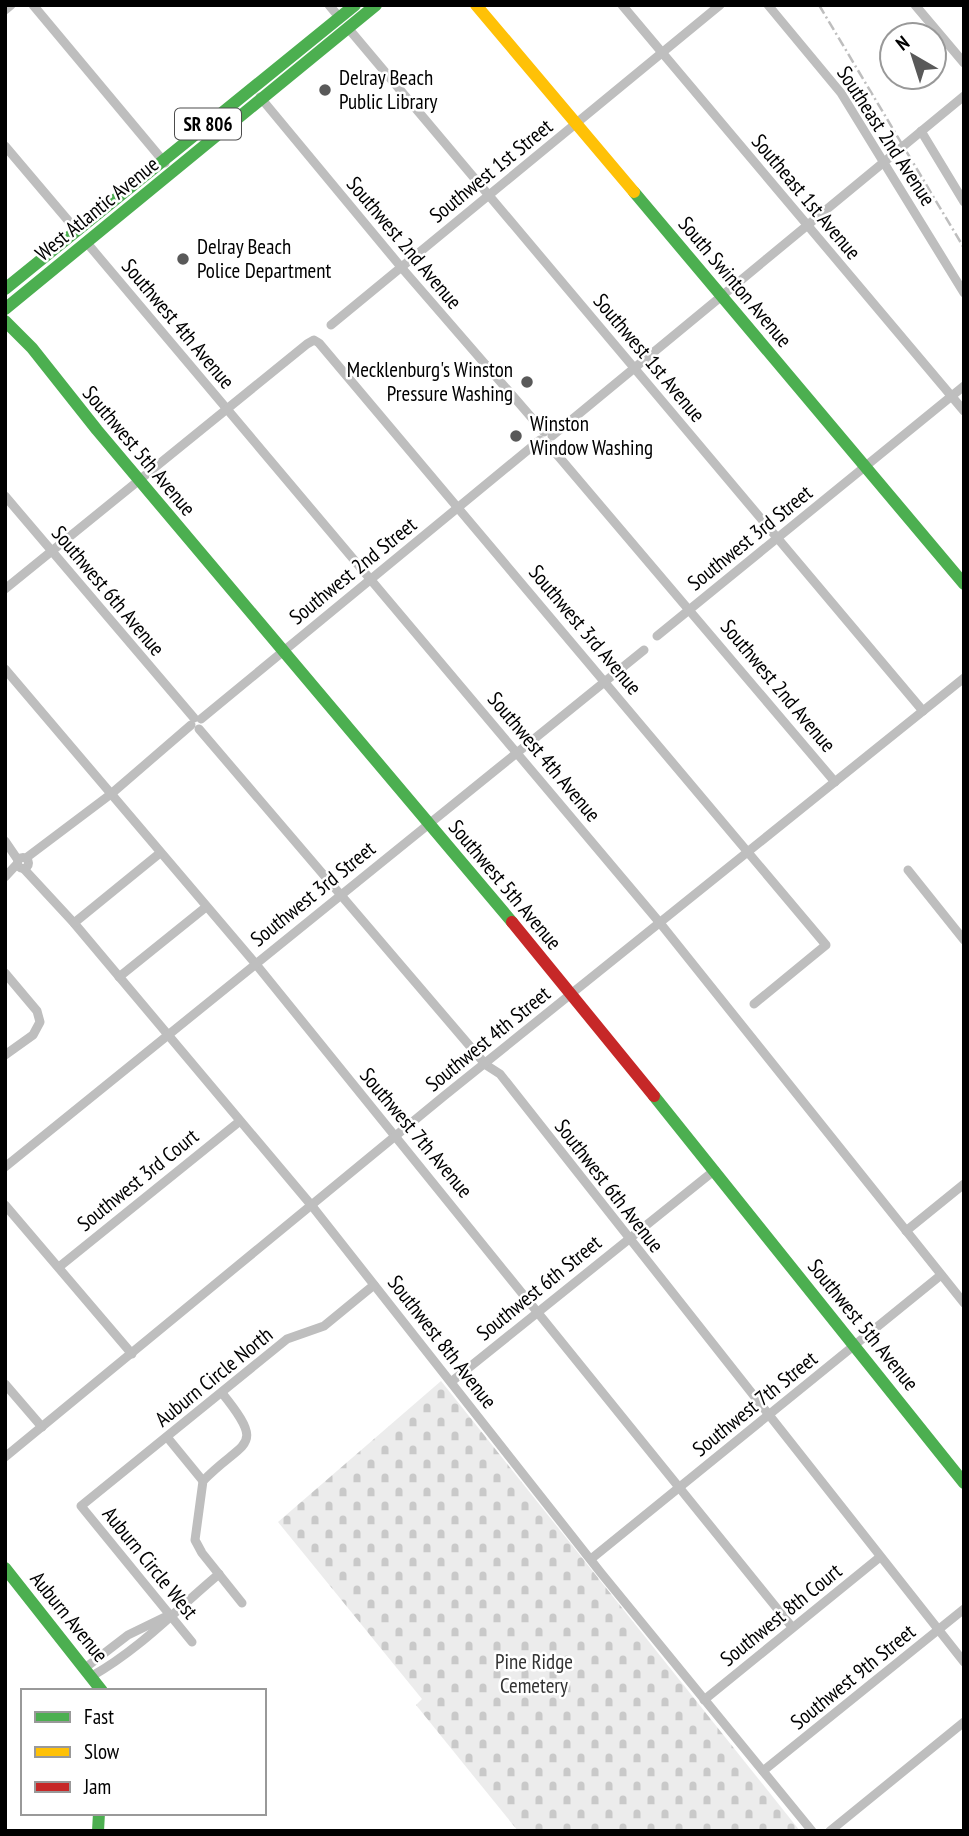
<svg xmlns="http://www.w3.org/2000/svg" width="969" height="1836" viewBox="0 0 969 1836" font-family="'PT Sans Narrow',sans-serif">
  <style>
    .cemetery { fill: url(#cemetery-stones) }
    .lines { fill: none; stroke-linecap: round; stroke-linejoin: round }
    .street { stroke: #bebebe; stroke-width: 9 }
    .fast { stroke: #4caf50; stroke-width: 12 }
    .slow { stroke: #ffc107; stroke-width: 12 }
    .jam { stroke: #c62828; stroke-width: 12 }
    .rail { stroke: #bebebe; stroke-width: 2.5; stroke-dasharray: 10 3.5 2 3.5; stroke-linecap: butt }
    .poi-dot { fill: #595959; stroke: #fff; stroke-width: 2.5 }
    .labels { text-anchor: middle; stroke-width: 5; stroke-linejoin: round; paint-order: stroke }
    .shield { fill: #fff; stroke: #4c4c4c; stroke-width: 2 }
    .shield-label { font-size: 19px; font-weight: bold; fill: #000 }
    .poi-label { font-size: 21px; fill: #000; stroke: #fff; text-anchor: start }
    .street-label { font-size: 21px; fill: #000; stroke: #fff }
    .park-label { font-size: 21px; fill: #333; stroke: #fff }
  </style>
  <defs>
    <pattern id="cemetery-stones" width="16" height="16" patternUnits="userSpaceOnUse" patternTransform="scale(1.75)"><rect width="16" height="16" fill="#ececec"/><path d="M2 7V4a2 2 0 0 1 4 0v3zM10 15v-3a2 2 0 0 1 4 0v3z" fill="#c9c9c9"/></pattern>
  </defs>
  <rect width="100%" height="100%" fill="#fff"/>
  <polygon class="cemetery" points="441,1381 800,1831 518,1831 416,1705 422,1699 278,1522"/>
  <g class="lines">
    <g class="street">
      <polyline points="33,5 165,163"/>
      <polyline points="329,5 339,17"/>
      <polyline points="622,5 964,411"/>
      <polyline points="768,5 841,93 964,293"/>
      <polyline points="915,5 964,63"/>
      <polyline points="5,10 11,5"/>
      <polyline points="348,28 923,711"/>
      <polyline points="260,97 401,267 544,432"/>
      <polyline points="921,131 964,202"/>
      <polyline points="5,146 77,231"/>
      <polyline points="87,243 660,923 964,1303"/>
      <polyline points="331,325 720,5"/>
      <polyline points="552,436 964,96"/>
      <polyline points="548,444 835,782"/>
      <polyline points="5,496 194,718"/>
      <polyline points="5,589 307,344 314,340 319,343 826,945 754,1004"/>
      <polyline points="657,636 964,386"/>
      <polyline points="5,669 255,963 792,1627"/>
      <polyline points="201,719 540,440"/>
      <polyline points="199,729 486,1065 500,1074 964,1662"/>
      <polyline points="5,841 18,860"/>
      <circle cx="23" cy="863" r="5.5"/>
      <polyline points="26,858 111,794 191,725"/>
      <polyline points="24,869 74,923 312,1206 601,1573 812,1831"/>
      <polyline points="908,870 964,940"/>
      <polyline points="5,877 17,864"/>
      <polyline points="74,923 160,853"/>
      <polyline points="5,973 37,1011 40,1022 33,1035 5,1055"/>
      <polyline points="119,977 206,907"/>
      <polyline points="5,1167 644,650"/>
      <polyline points="5,1205 132,1354"/>
      <polyline points="906,1231 964,1184"/>
      <polyline points="59,1267 240,1121"/>
      <polyline points="451,1382 715,1170"/>
      <polyline points="5,1384 42,1427"/>
      <path d="M222,1393C268,1450 243,1439 203,1481L195,1540L202,1553L242,1603"/>
      <polyline points="167,1437 203,1481"/>
      <polyline points="5,1457 444,1096 964,678"/>
      <polyline points="591,1559 941,1275"/>
      <polyline points="192,1642 81,1506 287,1339 324,1326 374,1285"/>
      <polyline points="85,1668 128,1635 165,1617"/>
      <path d="M92,1676C140,1649 177,1609 219,1574"/>
      <polyline points="704,1700 880,1557"/>
      <polyline points="763,1771 964,1609"/>
      <polyline points="830,1831 964,1722"/>
    </g>
    <g class="fast">
      <polyline points="634,192 964,584"/>
      <polyline points="5,289 355,5"/>
      <polyline points="5,309 376,5"/>
      <polyline points="5,321 32,348 97,430 512,922"/>
      <polyline points="654,1096 964,1483"/>
      <polyline points="5,1568 102,1691"/>
      <polyline points="98,1831 99,1813"/>
    </g>
    <polyline class="slow" points="476,5 634,192"/>
    <polyline class="jam" points="512,922 654,1096"/>
    <polyline class="rail" points="819,5 964,248"/>
  </g>
  <g class="poi-dot">
    <circle cx="325" cy="90" r="7"/>
    <circle cx="183" cy="259" r="7"/>
    <circle cx="527" cy="382" r="7"/>
    <circle cx="516" cy="436" r="7"/>
  </g>
  <g class="labels">
    <rect class="shield" x="175" y="108.5" width="66" height="31" rx="5"/>
    <g class="shield-label">
      <text x="208" y="131">SR 806</text>
    </g>
    <g class="poi-label">
      <text x="339" y="85">Delray Beach<tspan x="339" dy="24">Public Library</tspan></text>
      <text x="197" y="254">Delray Beach<tspan x="197" dy="24">Police Department</tspan></text>
      <text x="513" y="377" text-anchor="end">Mecklenburg's Winston<tspan x="513" dy="24">Pressure Washing</tspan></text>
      <text x="530" y="431">Winston<tspan x="530" dy="24">Window Washing</tspan></text>
    </g>
    <g class="street-label">
      <text transform="translate(886 136) rotate(57)" y="7">Southeast 2nd Avenue</text>
      <text transform="translate(491 171) rotate(-39)" y="7">Southwest 1st Street</text>
      <text transform="translate(806 197) rotate(50)" y="7">Southeast 1st Avenue</text>
      <text transform="translate(97 209) rotate(-39)" y="7">West Atlantic Avenue</text>
      <text transform="translate(404 243) rotate(50)" y="7">Southwest 2nd Avenue</text>
      <text transform="translate(735 282) rotate(50)" y="7">South Swinton Avenue</text>
      <text transform="translate(178 324) rotate(50)" y="7">Southwest 4th Avenue</text>
      <text transform="translate(649 358) rotate(50)" y="7">Southwest 1st Avenue</text>
      <text transform="translate(139 451) rotate(50)" y="7">Southwest 5th Avenue</text>
      <text transform="translate(750 538) rotate(-39)" y="7">Southwest 3rd Street</text>
      <text transform="translate(353 571) rotate(-39)" y="7">Southwest 2nd Street</text>
      <text transform="translate(108 591) rotate(50)" y="7">Southwest 6th Avenue</text>
      <text transform="translate(585 630) rotate(50)" y="7">Southwest 3rd Avenue</text>
      <text transform="translate(778 686) rotate(50)" y="7">Southwest 2nd Avenue</text>
      <text transform="translate(544 757) rotate(50)" y="7">Southwest 4th Avenue</text>
      <text transform="translate(505 885) rotate(50)" y="7">Southwest 5th Avenue</text>
      <text transform="translate(313 894) rotate(-39)" y="7">Southwest 3rd Street</text>
      <text transform="translate(488 1039) rotate(-39)" y="7">Southwest 4th Street</text>
      <text transform="translate(416 1133) rotate(50)" y="7">Southwest 7th Avenue</text>
      <text transform="translate(138 1180) rotate(-39)" y="7">Southwest 3rd Court</text>
      <text transform="translate(609 1186) rotate(52)" y="7">Southwest 6th Avenue</text>
      <text transform="translate(539 1288) rotate(-39)" y="7">Southwest 6th Street</text>
      <text transform="translate(863 1325) rotate(51)" y="7">Southwest 5th Avenue</text>
      <text transform="translate(442 1342) rotate(52)" y="7">Southwest 8th Avenue</text>
      <text transform="translate(214 1377) rotate(-39)" y="7">Auburn Circle North</text>
      <text transform="translate(755 1404) rotate(-39)" y="7">Southwest 7th Street</text>
      <text transform="translate(150 1563) rotate(51)" y="7">Auburn Circle West</text>
      <text transform="translate(781 1615) rotate(-39)" y="7">Southwest 8th Court</text>
      <text transform="translate(69 1617) rotate(51)" y="7">Auburn Avenue</text>
      <text transform="translate(853 1677) rotate(-39)" y="7">Southwest 9th Street</text>
    </g>
    <g class="park-label">
      <text x="534" y="1669">Pine Ridge<tspan x="534" dy="24">Cemetery</tspan></text>
    </g>
  </g>
  <rect width="969" height="1836" fill="none" stroke="#000000" stroke-width="14"/>
  <rect x="21" y="1689" width="245" height="126" fill="#ffffff" stroke="#999999" stroke-width="2"/>
  <rect x="35" y="1712" width="35" height="10" fill="#4caf50" stroke="#999999" stroke-width="2"/>
  <text x="84" y="1724" font-size="21" fill="#000000">Fast</text>
  <rect x="35" y="1747" width="35" height="10" fill="#ffc107" stroke="#999999" stroke-width="2"/>
  <text x="84" y="1759" font-size="21" fill="#000000">Slow</text>
  <rect x="35" y="1782" width="35" height="10" fill="#c62828" stroke="#999999" stroke-width="2"/>
  <text x="84" y="1794" font-size="21" fill="#000000">Jam</text>
  <g transform="translate(913 56) rotate(321)"><circle r="33" fill="#ffffff" stroke="#999999" stroke-width="2"/>
  <path d="M0-5L12 26L0 18L-12 26Z" fill="#595959"/>
  <text y="-10" font-size="19" font-weight="bold" text-anchor="middle" fill="#000000">N</text>
  </g>
</svg>
